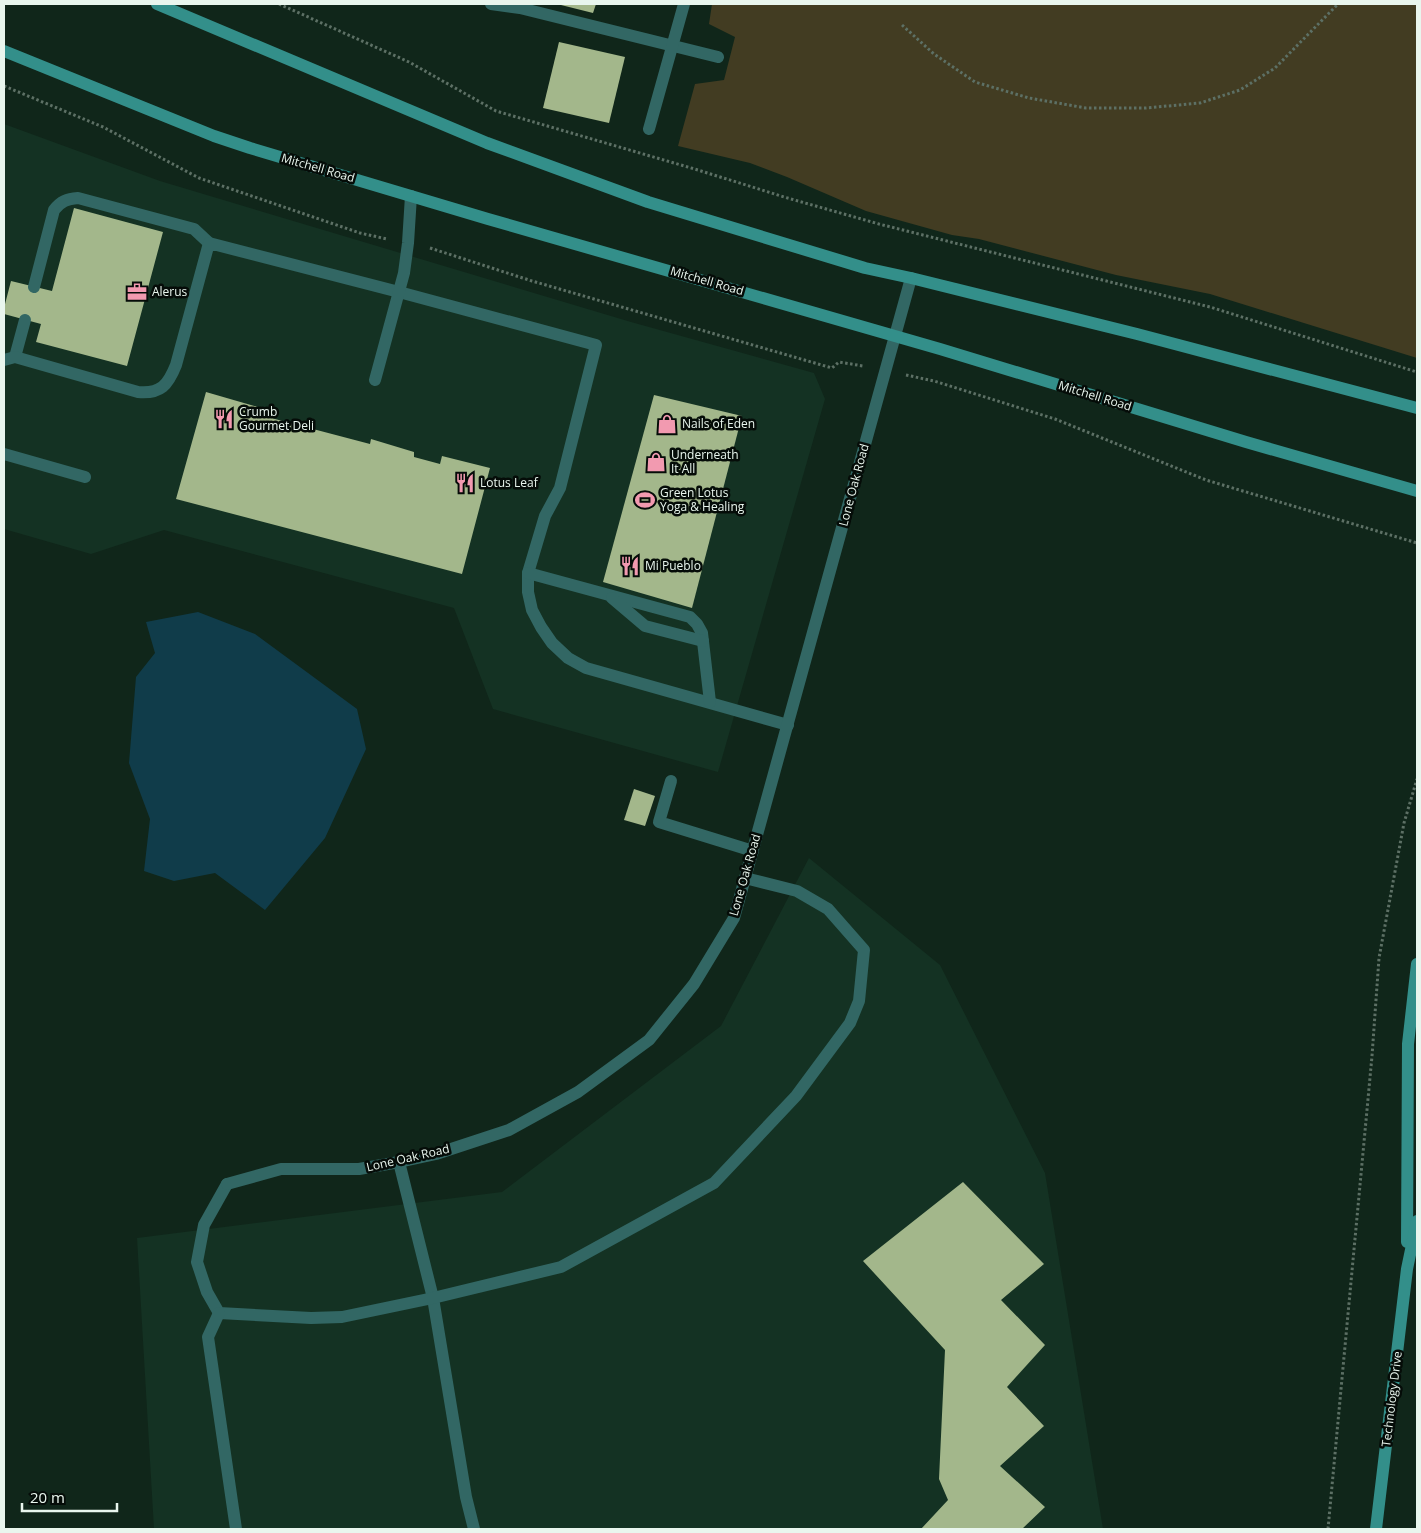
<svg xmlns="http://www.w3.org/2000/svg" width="1421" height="1533" viewBox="0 0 1421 1533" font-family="'Open Sans',sans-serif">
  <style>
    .built { fill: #143223 }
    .green { fill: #423c22 }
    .water { fill: #103c4a }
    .building { fill: #a3b78b }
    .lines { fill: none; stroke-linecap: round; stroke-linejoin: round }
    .path { stroke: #5d7065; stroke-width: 3; stroke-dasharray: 2.5 2.5; stroke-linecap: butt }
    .lane { stroke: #326764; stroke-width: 12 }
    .street { stroke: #326764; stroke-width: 12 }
    .secondary { stroke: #338f8a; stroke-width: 12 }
    .labels { text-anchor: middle; stroke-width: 5; stroke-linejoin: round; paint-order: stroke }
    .street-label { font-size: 12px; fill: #e9f6ee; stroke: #050c08 }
    .poi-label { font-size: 12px; fill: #e9f6ee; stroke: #050c08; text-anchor: start }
  </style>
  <rect width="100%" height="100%" fill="#10261a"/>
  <g class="built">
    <polygon points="4,124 160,181 631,322 814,373 825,399 718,772 493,709 454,608 164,530 91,554 4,529"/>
    <polygon points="809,858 940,965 1045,1173 1103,1529 154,1529 137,1238 502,1192 721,1026"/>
  </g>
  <polygon class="green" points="712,4 1417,4 1417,358 1210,294 1116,275 979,239 952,235 866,211 787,177 750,163 678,146 695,84 724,80 735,37 709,24"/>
  <polygon class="water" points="198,612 255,634 357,709 366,749 325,838 265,910 215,873 174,881 144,871 150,819 129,763 136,677 155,653 146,622"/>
  <g class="building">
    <polygon points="557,4 596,4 593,13"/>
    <polygon points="559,42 625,57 609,123 543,108"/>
    <polygon points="74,208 163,232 127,366 36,342 41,324 4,314 4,308 11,281 52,291"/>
    <polygon points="206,392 258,407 256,414 370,444 371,439 414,452 414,457 440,464 442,456 490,468 462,574 176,499"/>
    <polygon points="654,395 742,416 692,608 603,582"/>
    <polygon points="634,789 655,796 645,826 624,820"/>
    <polygon points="963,1182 1044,1264 1001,1300 1045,1345 1007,1387 1044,1426 1000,1466 1045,1507 1022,1529 921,1529 948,1500 939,1479 945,1350 863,1261"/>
  </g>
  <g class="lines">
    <g class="path">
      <polyline points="279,4 409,62 496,111 698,170 784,197 879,224 1210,307 1417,372"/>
      <polyline points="902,25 934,54 975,82 1029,98 1086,108 1146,108 1200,103 1240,90 1275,68 1338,4"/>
      <polyline points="4,86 103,127 199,178 360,233 387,239"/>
      <polyline points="430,248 532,281 832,368 839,362 863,366"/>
      <polyline points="906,375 934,381 1055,419 1206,480 1417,543"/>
      <polyline points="1328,1529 1372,1056 1379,958 1404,823 1417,779"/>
    </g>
    <g class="lane">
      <polyline points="491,4 520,8 718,57"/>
      <polyline points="649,129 684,4"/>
      <path d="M34,287L54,210C61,201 67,199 78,198L194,229L209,243"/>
      <polyline points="15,357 25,320"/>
      <path d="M4,360L15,357L138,392C161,394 168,385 176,365L209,243L399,292L596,345L560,488L545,516L528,573V592L532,610L541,627L552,643L568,658L586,668L788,725"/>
      <polyline points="375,380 404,273 408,243 411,196"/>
      <polyline points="4,454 85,477"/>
      <polyline points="528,573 690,617 697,624 702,633 710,702"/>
      <polyline points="612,598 645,626 703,641"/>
      <polyline points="671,781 659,822 753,851"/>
      <polyline points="399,1162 433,1298 466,1497 474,1529"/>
      <polyline points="227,1184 204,1225 197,1262 207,1292 219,1313 311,1318 342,1317 433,1298 561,1267 714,1183 796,1096 850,1023 859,1001 864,950 828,909 797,891 745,878"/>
      <polyline points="219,1313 208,1337 236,1529"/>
    </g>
    <polyline class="street" points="227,1184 281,1169 359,1169 399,1162 436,1154 509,1130 578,1092 649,1040 694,984 734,918 911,278"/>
    <g class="secondary">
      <polyline points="157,4 487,143 648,202 865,268 911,278 1137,334 1417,408"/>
      <polyline points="4,51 214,136 250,148 488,219 940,349 1246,442 1417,491"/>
      <polyline points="1407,1242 1408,1044 1417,964"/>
      <polyline points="1376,1529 1407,1269 1417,1221"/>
    </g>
  </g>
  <defs>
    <symbol id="office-bare" viewBox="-9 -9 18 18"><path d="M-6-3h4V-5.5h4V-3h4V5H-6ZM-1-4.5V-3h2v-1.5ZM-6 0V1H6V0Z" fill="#f29ab0" stroke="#050c08" stroke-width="2.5" paint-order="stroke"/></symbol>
    <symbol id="restaurant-bare" viewBox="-9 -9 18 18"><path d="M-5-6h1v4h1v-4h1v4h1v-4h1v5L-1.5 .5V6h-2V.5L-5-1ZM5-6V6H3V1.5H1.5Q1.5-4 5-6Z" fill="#f29ab0" stroke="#050c08" stroke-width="2.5" paint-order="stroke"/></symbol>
    <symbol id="shop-bare" viewBox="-9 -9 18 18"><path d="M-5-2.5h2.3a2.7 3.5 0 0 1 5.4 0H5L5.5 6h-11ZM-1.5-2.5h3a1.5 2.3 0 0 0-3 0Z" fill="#f29ab0" stroke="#050c08" stroke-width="2.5" paint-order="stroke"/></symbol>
    <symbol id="stadium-bare" viewBox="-9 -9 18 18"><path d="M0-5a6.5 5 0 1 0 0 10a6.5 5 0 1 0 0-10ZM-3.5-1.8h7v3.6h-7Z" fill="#f29ab0" stroke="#050c08" stroke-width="2.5" paint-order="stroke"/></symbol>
  </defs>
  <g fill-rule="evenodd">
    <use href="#office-bare" x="123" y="278" width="28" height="28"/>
    <use href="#restaurant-bare" x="210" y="405" width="28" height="28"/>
    <use href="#shop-bare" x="653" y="410" width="28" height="28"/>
    <use href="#shop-bare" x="642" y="448" width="28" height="28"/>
    <use href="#restaurant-bare" x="451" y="469" width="28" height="28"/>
    <use href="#stadium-bare" x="631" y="486" width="28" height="28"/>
    <use href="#restaurant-bare" x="616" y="552" width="28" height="28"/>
  </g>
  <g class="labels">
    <g class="street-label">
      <text transform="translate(318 168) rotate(16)" y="4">Mitchell Road</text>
      <text transform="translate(707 281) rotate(16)" y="4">Mitchell Road</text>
      <text transform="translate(1095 396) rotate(17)" y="4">Mitchell Road</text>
      <text transform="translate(854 485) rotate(-75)" y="4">Lone Oak Road</text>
      <text transform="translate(745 875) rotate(-74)" y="4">Lone Oak Road</text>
      <text transform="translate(408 1158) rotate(-13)" y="4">Lone Oak Road</text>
      <text transform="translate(1392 1399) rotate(-83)" y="4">Technology Drive</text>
    </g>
    <g class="poi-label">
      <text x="152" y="296">Alerus</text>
      <text x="239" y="416">Crumb<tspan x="239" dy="14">Gourmet Deli</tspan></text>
      <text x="682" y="428">Nails of Eden</text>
      <text x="671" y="459">Underneath<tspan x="671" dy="14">It All</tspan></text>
      <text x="480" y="487">Lotus Leaf</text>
      <text x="660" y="497">Green Lotus<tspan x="660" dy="14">Yoga &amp; Healing</tspan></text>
      <text x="645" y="570">Mi Pueblo</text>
    </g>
  </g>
  <rect width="1421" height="1533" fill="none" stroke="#e9f6ee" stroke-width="10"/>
  <path d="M22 1503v8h95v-8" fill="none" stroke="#e9f6ee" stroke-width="2.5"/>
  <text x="30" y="1503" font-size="15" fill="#e9f6ee" stroke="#050c08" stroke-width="4" paint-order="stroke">20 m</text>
</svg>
